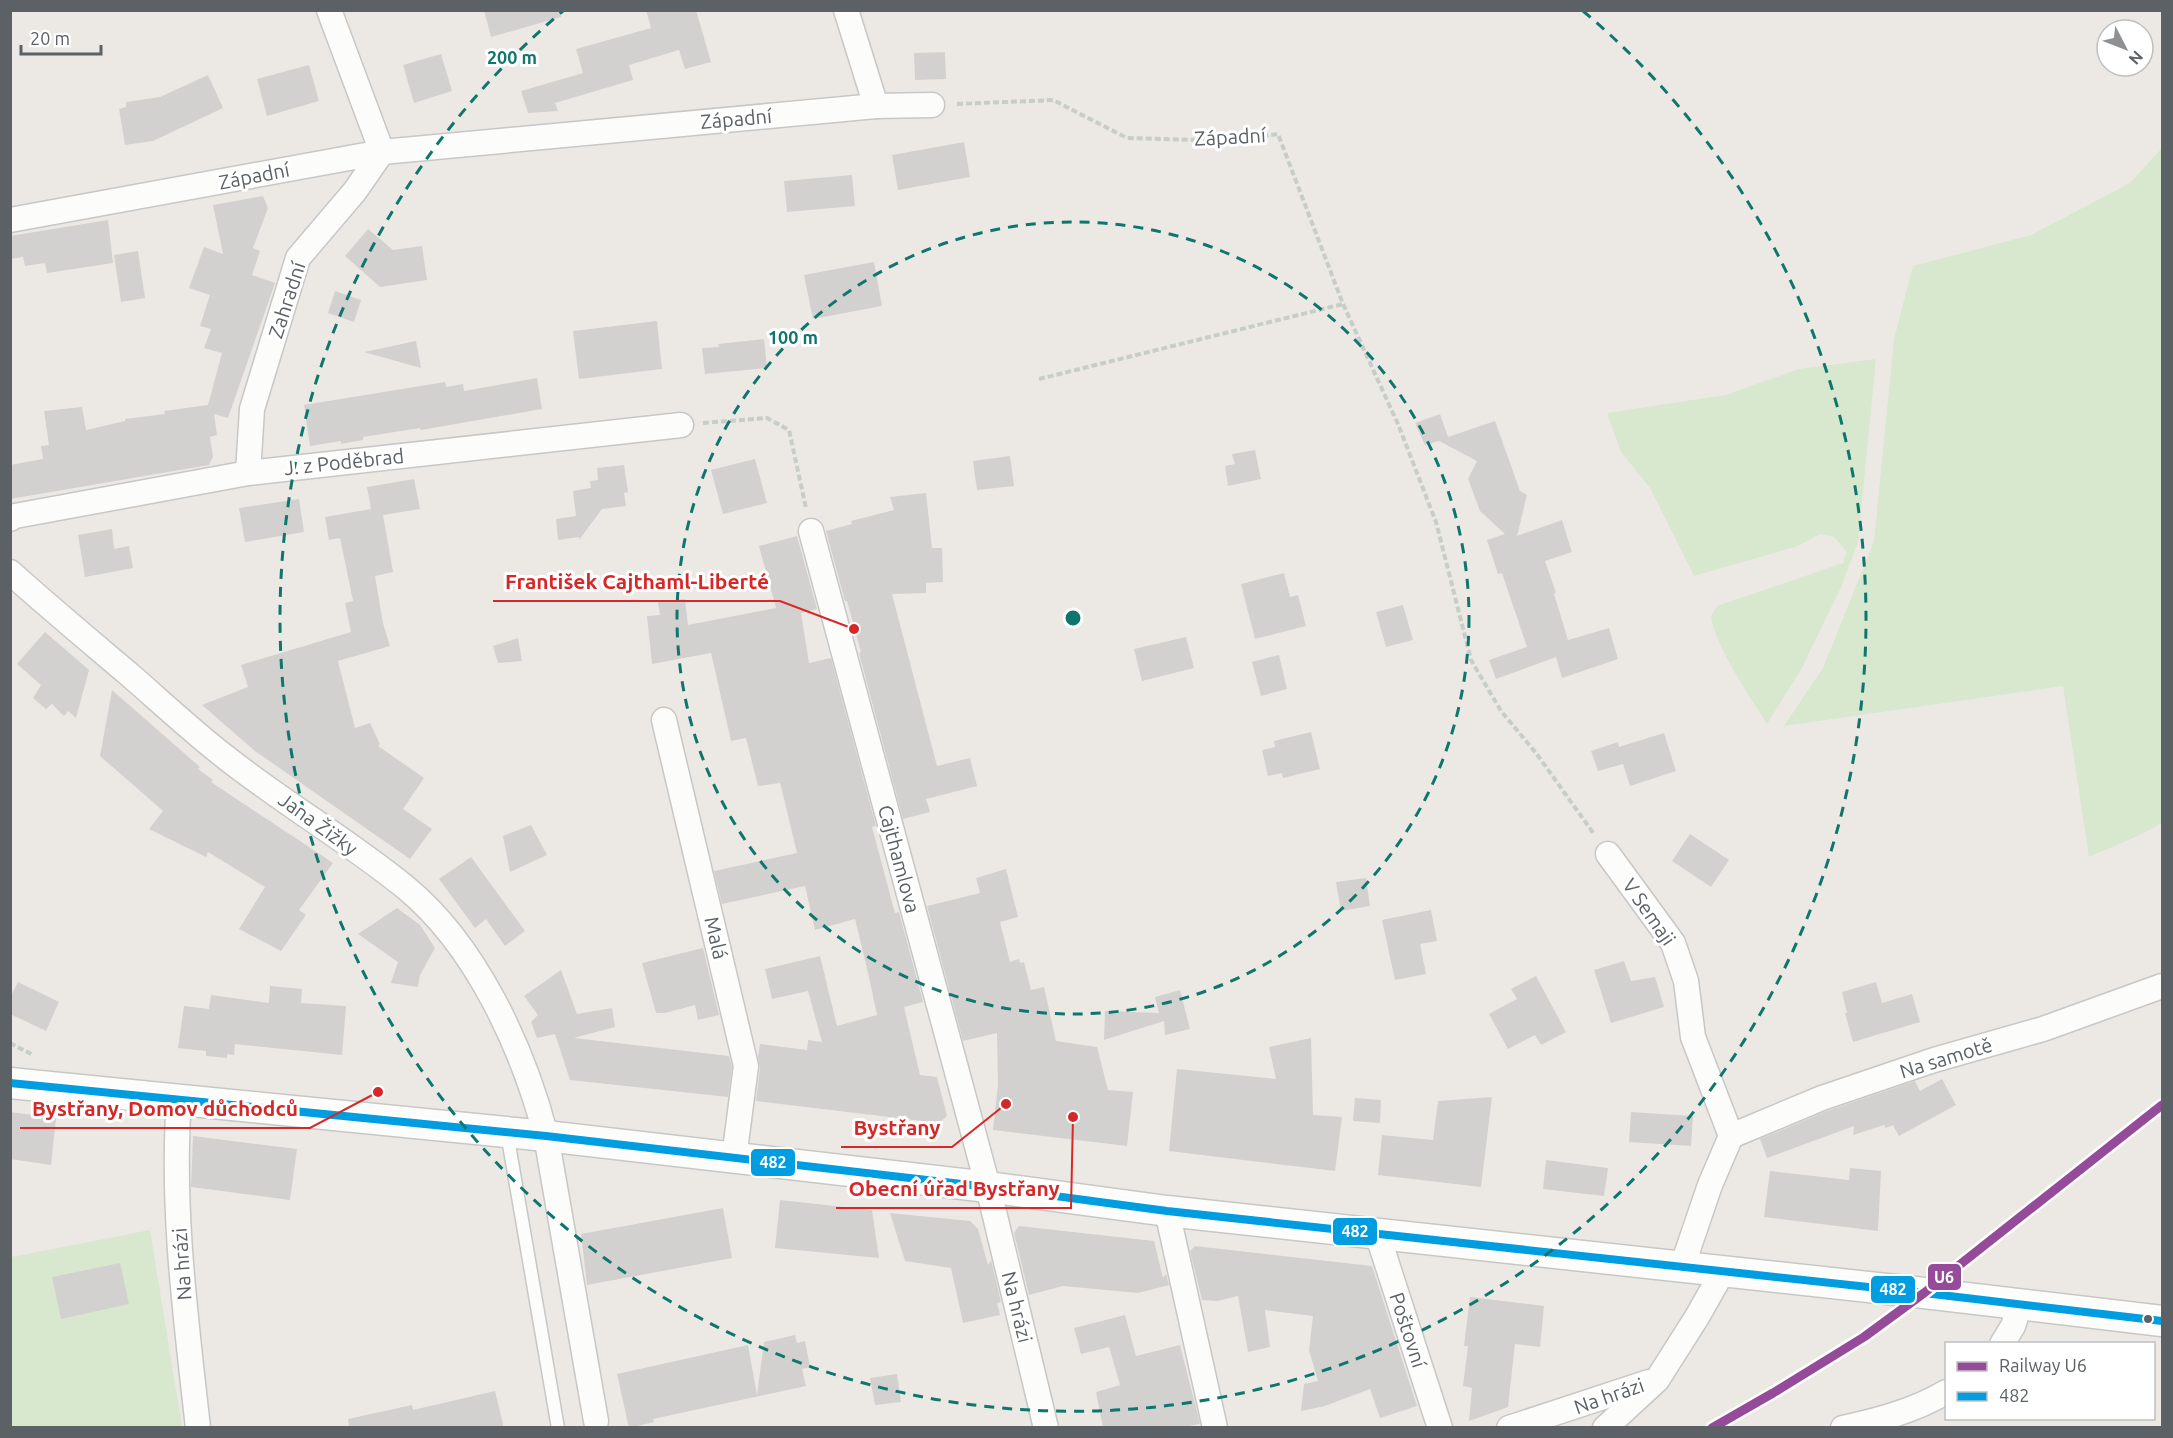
<svg xmlns="http://www.w3.org/2000/svg" width="2173" height="1438" viewBox="0 0 2173 1438" font-family="Ubuntu,sans-serif">
  <style>
    .green { fill: #d7e8cf }
    .building { fill: #d3d1cf }
    .lines { fill: none; stroke-linecap: round; stroke-linejoin: round }
    .service-casing { stroke: #c7c7c6; stroke-width: 15 }
    .minor-casing { stroke: #c7c7c6; stroke-width: 27 }
    .tertiary-casing { stroke: #c7c7c6; stroke-width: 33 }
    .path { stroke: #c7cdc8; stroke-width: 4; stroke-dasharray: 6 3; stroke-linecap: butt }
    .service { stroke: #fcfcfb; stroke-width: 12 }
    .minor { stroke: #fcfcfb; stroke-width: 24 }
    .tertiary { stroke: #fcfcfb; stroke-width: 30 }
    .bus-1-casing { stroke: #fff; stroke-width: 12 }
    .bus-1 { stroke: #009ee0; stroke-width: 8 }
    .rail-1-casing { stroke: #fff; stroke-width: 14 }
    .rail-1 { stroke: #954b9a; stroke-width: 9 }
    .ring { fill: none; stroke: #0f766e; stroke-width: 3; stroke-dasharray: 10 8 }
    .bus-dot { fill: #5b6164; stroke: #fff; stroke-width: 2 }
    .labels { text-anchor: middle; stroke-width: 6; stroke-linejoin: round; paint-order: stroke }
    .street-label { font-size: 20px; fill: #5b6164; stroke: #fff }
    .centre { fill: #0f766e; stroke: #fff; stroke-width: 3 }
    .ring-label { font-size: 18px; text-anchor: middle; font-weight: bold; fill: #0f766e; stroke: #fff; stroke-width: 6; stroke-linejoin: round; paint-order: stroke }
    .leader { fill: none; stroke: #d62828; stroke-width: 2 }
    .callout-dot { fill: #d62828; stroke: #fff; stroke-width: 2 }
    .callout-label { font-size: 21px; text-anchor: middle; font-weight: bold; fill: #d62828; stroke: #fff; stroke-width: 6; stroke-linejoin: round; paint-order: stroke }
    .line-badge { stroke: #fff; stroke-width: 2 }
    .badge-label { font-size: 16px; text-anchor: middle; font-weight: bold; fill: #fff }
  </style>
  <rect width="100%" height="100%" fill="#ece9e5"/>
  <g class="green">
    <polygon points="2162,148 2162,823 2142,834 2089,857 2063,686 1784,726 1823,668 1874,541 1894,339 1913,266 2031,235 2130,183"/>
    <path d="M1876,359L1858,542L1841,587L1802,668L1767,724C1750,696 1715,647 1711,616L1717,606L1843,563L1847,552L1834,537L1820,534L1798,546L1694,576L1650,488L1621,452L1607,413L1725,395L1799,369Z"/>
    <polygon points="150,1230 182,1427 11,1428 11,1257"/>
  </g>
  <g class="building">
    <polygon points="484,10 560,10 561,17 491,37"/>
    <polygon points="646,10 696,10 711,62 685,69 679,50 629,65 633,80 555,103 558,111 528,113 521,91 583,73 576,49 651,28"/>
    <polygon points="945,52 946,79 915,80 914,53"/>
    <polygon points="441,54 452,91 414,103 403,65"/>
    <polygon points="309,65 319,101 267,116 257,79"/>
    <polygon points="208,75 223,108 153,141 125,145 119,109 126,107 126,102 160,97"/>
    <polygon points="964,142 970,177 898,190 892,155"/>
    <polygon points="852,175 855,206 787,212 784,181"/>
    <polygon points="263,196 268,208 253,248 260,251 252,275 275,283 228,418 214,414 217,435 210,437 213,457 209,465 10,499 10,465 43,459 41,446 49,445 44,411 82,407 86,430 125,421 125,419 165,414 164,411 208,405 222,353 204,348 211,329 200,326 210,295 189,288 204,247 223,254 213,205"/>
    <polygon points="108,220 113,263 47,273 45,263 25,266 23,257 10,259 10,236"/>
    <polygon points="368,229 393,250 422,246 427,280 380,287 345,256"/>
    <polygon points="138,251 145,298 121,302 114,255"/>
    <polygon points="874,262 882,306 813,319 804,275"/>
    <polygon points="335,291 361,300 354,322 328,313"/>
    <polygon points="657,321 662,369 579,379 573,331"/>
    <polygon points="764,339 767,368 705,374 702,348 719,347 718,344"/>
    <polygon points="416,341 421,368 364,352"/>
    <polygon points="537,378 542,409 421,430 420,428 363,437 363,440 341,444 341,441 310,446 304,405 445,382 446,387 463,384 464,391"/>
    <polygon points="1440,414 1448,437 1495,421 1520,491 1527,495 1517,536 1562,520 1572,552 1545,561 1556,593 1554,594 1568,640 1609,628 1618,659 1562,678 1556,657 1496,679 1489,660 1527,647 1502,573 1498,574 1487,540 1505,534 1480,511 1468,479 1477,461 1439,441 1425,445 1415,423"/>
    <polygon points="1255,450 1261,479 1228,486 1225,466 1235,464 1232,454"/>
    <polygon points="1010,456 1014,486 977,490 973,461"/>
    <polygon points="755,459 767,503 723,514 711,470"/>
    <polygon points="624,465 628,492 624,493 626,506 602,509 579,540 579,537 558,540 556,519 576,516 573,491 591,488 590,481 598,480 597,468"/>
    <polygon points="414,479 420,509 383,515 393,572 375,576 383,623 390,646 338,661 355,728 370,723 380,744 378,746 424,778 403,809 432,829 410,859 255,751 202,705 248,687 241,665 351,632 345,603 353,601 340,538 329,540 325,517 371,509 367,487"/>
    <polygon points="926,493 932,548 942,548 943,582 926,583 926,593 892,594 937,766 970,758 977,786 926,799 930,812 903,819 859,653 861,652 854,627 847,601 845,601 826,531 852,524 851,521 894,510 890,497"/>
    <polygon points="299,499 304,532 245,542 239,508"/>
    <polygon points="112,529 114,549 129,546 133,568 85,577 78,535"/>
    <polygon points="797,536 817,609 801,613 809,663 831,658 876,826 872,827 895,913 899,912 923,1002 904,1007 920,1075 937,1077 947,1116 939,1123 756,1101 760,1068 758,1057 760,1044 807,1050 808,1040 822,1042 808,991 772,999 765,969 820,956 837,1026 877,1015 869,977 855,919 815,930 805,886 722,904 714,871 797,853 784,799 780,783 758,786 746,738 731,741 711,653 652,664 647,616 660,615 658,602 685,599 688,625 776,608 759,546"/>
    <polygon points="1284,573 1290,597 1298,595 1306,626 1255,639 1241,584"/>
    <polygon points="1403,605 1413,640 1386,647 1376,612"/>
    <polygon points="45,632 89,670 76,718 68,711 64,716 52,704 46,709 33,698 41,685 17,664"/>
    <polygon points="1186,637 1194,668 1142,681 1134,649"/>
    <polygon points="518,638 522,661 498,663 493,646"/>
    <polygon points="1279,655 1287,689 1261,696 1252,662"/>
    <polygon points="112,690 200,767 198,769 213,780 211,782 333,863 299,910 306,915 281,951 239,929 265,887 208,852 206,857 149,829 163,811 100,756"/>
    <polygon points="1311,732 1320,769 1283,778 1282,773 1268,776 1262,750 1275,747 1274,741"/>
    <polygon points="1664,733 1676,771 1630,786 1623,764 1598,771 1591,751 1618,742 1619,747"/>
    <polygon points="531,825 547,855 510,872 503,836"/>
    <polygon points="1690,834 1729,860 1711,887 1672,861"/>
    <polygon points="471,857 525,931 505,946 486,919 475,928 439,879"/>
    <polygon points="1006,869 1018,917 1000,922 1010,962 1019,959 1020,963 1024,962 1031,990 1044,987 1056,1041 1097,1047 1108,1090 1133,1092 1127,1146 993,1130 998,1085 997,1033 963,1041 927,906 980,893 976,878"/>
    <polygon points="1366,878 1370,906 1341,911 1336,882"/>
    <polygon points="397,908 420,925 435,948 420,975 418,987 391,983 398,962 358,934"/>
    <polygon points="1431,910 1437,941 1420,944 1426,974 1395,980 1382,920"/>
    <polygon points="703,948 719,1015 698,1020 695,1005 665,1013 656,1013 642,963"/>
    <polygon points="1624,961 1631,981 1655,977 1664,1007 1611,1023 1594,970"/>
    <polygon points="561,970 577,1014 612,1008 615,1027 574,1038 729,1056 732,1067 728,1097 570,1080 555,1034 537,1038 531,1022 538,1015 524,996"/>
    <polygon points="1536,976 1566,1032 1541,1045 1535,1035 1508,1049 1489,1014 1517,999 1511,989"/>
    <polygon points="18,982 59,1002 46,1031 10,1014 10,998"/>
    <polygon points="1876,982 1882,1003 1912,994 1920,1022 1853,1042 1845,1013 1847,1013 1842,992"/>
    <polygon points="270,986 302,989 301,1003 346,1006 342,1055 235,1044 234,1055 227,1054 227,1058 206,1056 206,1051 178,1048 184,1006 209,1009 211,995 269,1003"/>
    <polygon points="1180,990 1190,1029 1165,1035 1164,1021 1104,1040 1105,1011 1159,1013 1155,997"/>
    <polygon points="1311,1038 1313,1115 1342,1117 1335,1171 1169,1151 1177,1069 1276,1079 1269,1047"/>
    <polygon points="1942,1079 1956,1105 1899,1136 1893,1125 1886,1128 1884,1125 1853,1135 1854,1126 1767,1158 1760,1139 1827,1111 1915,1081 1920,1091"/>
    <polygon points="1492,1097 1481,1187 1378,1175 1382,1135 1433,1140 1438,1101"/>
    <polygon points="1355,1098 1381,1100 1380,1123 1353,1121"/>
    <polygon points="10,1112 56,1118 51,1165 10,1159"/>
    <polygon points="1631,1112 1693,1116 1691,1146 1629,1142"/>
    <polygon points="193,1136 297,1149 290,1200 191,1187"/>
    <polygon points="1546,1160 1608,1168 1604,1196 1543,1189"/>
    <polygon points="1850,1168 1881,1171 1878,1231 1764,1217 1770,1171 1849,1180"/>
    <polygon points="780,1200 872,1210 879,1258 775,1248"/>
    <polygon points="723,1208 732,1258 587,1285 581,1234"/>
    <polygon points="890,1213 970,1221 978,1229 988,1265 991,1260 1001,1302 997,1303 1000,1315 963,1323 951,1268 905,1261"/>
    <polygon points="1019,1226 1154,1241 1163,1278 1166,1274 1169,1285 1138,1293 1063,1286 1029,1295 1014,1233"/>
    <polygon points="1195,1246 1372,1266 1417,1406 1380,1418 1370,1389 1325,1406 1301,1411 1304,1384 1318,1381 1309,1350 1313,1316 1265,1310 1270,1347 1248,1352 1238,1296 1217,1301 1202,1300 1190,1251"/>
    <polygon points="120,1263 129,1304 61,1319 52,1277"/>
    <polygon points="1470,1297 1544,1306 1540,1347 1515,1344 1508,1407 1469,1421 1472,1388 1463,1386 1468,1346 1464,1346"/>
    <polygon points="1125,1315 1136,1356 1180,1345 1200,1424 1177,1428 1103,1428 1096,1392 1120,1385 1109,1347 1081,1354 1074,1328"/>
    <polygon points="795,1335 797,1343 805,1341 810,1367 802,1369 806,1386 653,1419 654,1422 629,1428 617,1374 748,1345 757,1395 764,1342"/>
    <polygon points="897,1374 901,1402 875,1405 870,1378"/>
    <polygon points="495,1391 504,1428 349,1428 348,1419 412,1405 413,1410"/>
  </g>
  <g class="lines">
    <defs>
      <polyline id="service" points="507,1133 558,1428"/>
      <g id="minor">
        <polyline points="846,10 876,106"/>
        <polyline points="10,220 382,152 876,106 932,105"/>
        <polyline points="248,473 252,409 298,258 355,191 382,152 329,10"/>
        <polyline points="10,519 15,516 248,473 681,425"/>
        <polyline points="811,531 988,1187 1046,1428"/>
        <path d="M10,572C50,608 91,642 131,676C162,703 192,731 224,756C282,802 347,840 405,887C476,945 523,1048 546,1136L596,1421"/>
        <polyline points="664,720 746,1066 734,1158"/>
        <polyline points="1608,854 1673,943 1686,981 1693,1037 1731,1136 1710,1185 1682,1267"/>
        <path d="M179,1099C171,1209 186,1319 198,1428"/>
        <polyline points="1731,1136 1822,1098 1934,1060 2043,1029 2162,986"/>
        <polyline points="1167,1211 1215,1428"/>
        <polyline points="1377,1233 1440,1428"/>
        <polyline points="2002,1344 2013,1326 2020,1305"/>
        <polyline points="1509,1428 1649,1382"/>
        <polyline points="1605,1428 1657,1380 1697,1317 1723,1271"/>
        <path d="M1843,1428C1879,1420 1914,1411 1946,1392"/>
      </g>
      <polyline id="tertiary" points="10,1083 546,1136 988,1187 1167,1211 1924,1293 2162,1321"/>
    </defs>
    <use href="#service" class="service-casing"/>
    <use href="#minor" class="minor-casing"/>
    <use href="#tertiary" class="tertiary-casing"/>
    <g class="path">
      <polyline points="957,104 1053,100 1127,138 1229,141 1278,134 1343,304 1398,424 1436,522 1471,660 1501,711 1536,753 1594,834"/>
      <polyline points="1039,379 1343,304"/>
      <polyline points="703,423 767,418 789,430 806,508"/>
      <polyline points="10,1043 33,1055"/>
    </g>
    <use href="#service" class="service"/>
    <use href="#minor" class="minor"/>
    <use href="#tertiary" class="tertiary"/>
    <defs>
      <polyline id="bus-1" points="10,1083 546,1136 988,1187 1167,1211 1924,1293 2162,1321"/>
    </defs>
    <use href="#bus-1" class="bus-1-casing"/>
    <use href="#bus-1" class="bus-1"/>
    <defs>
      <polyline id="rail-1" points="1712,1428 1773,1393 1864,1337 1924,1293 2162,1105"/>
    </defs>
    <use href="#rail-1" class="rail-1-casing"/>
    <use href="#rail-1" class="rail-1"/>
  </g>
  <g class="ring">
    <circle cx="1073" cy="618" r="396"/>
    <path d="M1583 11A793 793 0 1 1 563 11"/>
  </g>
  <circle class="bus-dot" cx="2148" cy="1319" r="5"/>
  <g class="labels">
    <g class="street-label">
      <text transform="translate(736 119) rotate(-5)" y="7">Západní</text>
      <text transform="translate(1230 137) rotate(-3)" y="7">Západní</text>
      <text transform="translate(254 176) rotate(-11)" y="7">Západní</text>
      <text transform="translate(287 300) rotate(-72)" y="7">Zahradní</text>
      <text transform="translate(344 462) rotate(-6)" y="7">J. z Poděbrad</text>
      <text transform="translate(318 824) rotate(36)" y="7">Jana Žižky</text>
      <text transform="translate(899 859) rotate(75)" y="7">Cajthamlova</text>
      <text transform="translate(1649 912) rotate(55)" y="7">V Semaji</text>
      <text transform="translate(716 938) rotate(77)" y="7">Malá</text>
      <text transform="translate(1946 1058) rotate(-17)" y="7">Na samotě</text>
      <text transform="translate(182 1264) rotate(-94)" y="7">Na hrázi</text>
      <text transform="translate(1017 1307) rotate(76)" y="7">Na hrázi</text>
      <text transform="translate(1408 1330) rotate(72)" y="7">Poštovní</text>
      <text transform="translate(1609 1396) rotate(-19)" y="7">Na hrázi</text>
    </g>
  </g>
  <circle cx="1073" cy="618" r="9" class="centre"/>
  <g class="ring-label">
    <text x="512" y="64">200 m</text>
    <text x="793" y="344">100 m</text>
  </g>
  <path class="leader" d="M854 629L780 601H493M378 1092L310 1128H20M1006 1104L952 1147H841M1073 1117L1071 1208H836"/>
  <g class="callout-dot">
    <circle cx="854" cy="629" r="6"/>
    <circle cx="378" cy="1092" r="6"/>
    <circle cx="1006" cy="1104" r="6"/>
    <circle cx="1073" cy="1117" r="6"/>
  </g>
  <g class="callout-label">
    <text x="637" y="589">František Cajthaml-Liberté</text>
    <text x="165" y="1116">Bystřany, Domov důchodců</text>
    <text x="897" y="1135">Bystřany</text>
    <text x="954" y="1196">Obecní úřad Bystřany</text>
  </g>
  <g class="line-badge">
    <rect x="750" y="1148" width="46" height="29" rx="6" fill="#009ee0"/>
    <rect x="1332" y="1217" width="46" height="29" rx="6" fill="#009ee0"/>
    <rect x="1927" y="1263" width="35" height="28" rx="6" fill="#954b9a"/>
    <rect x="1870" y="1275" width="46" height="29" rx="6" fill="#009ee0"/>
  </g>
  <g class="badge-label">
    <text x="773" y="1168">482</text>
    <text x="1355" y="1237">482</text>
    <text x="1944" y="1283">U6</text>
    <text x="1893" y="1295">482</text>
  </g>
  <rect width="2173" height="1438" fill="none" stroke="#5b6164" stroke-width="24"/>
  <rect x="1945" y="1342" width="210" height="78" fill="#ffffff" stroke="#bdc0c1" stroke-width="1.5"/>
  <rect x="1957" y="1362" width="30" height="9" fill="#954b9a" stroke="#bdc0c1" stroke-width="1.5"/>
  <text x="1999" y="1372" font-size="18" fill="#5b6164">Railway U6</text>
  <rect x="1957" y="1392" width="30" height="9" fill="#009ee0" stroke="#bdc0c1" stroke-width="1.5"/>
  <text x="1999" y="1402" font-size="18" fill="#5b6164">482</text>
  <g transform="translate(2125 48) rotate(132)"><circle r="28" fill="#ffffff" stroke="#bdc0c1" stroke-width="1.5"/>
  <path d="M0-4.5L10 22L0 15L-10 22Z" fill="#8e9191"/>
  <text y="-9" font-size="16" font-weight="bold" text-anchor="middle" fill="#5b6164">N</text>
  </g>
  <path d="M21 45v9h80v-9" fill="none" stroke="#5b6164" stroke-width="3"/>
  <text x="30" y="45" font-size="18" fill="#5b6164" stroke="#ffffff" stroke-width="4.5" paint-order="stroke">20 m</text>
</svg>
